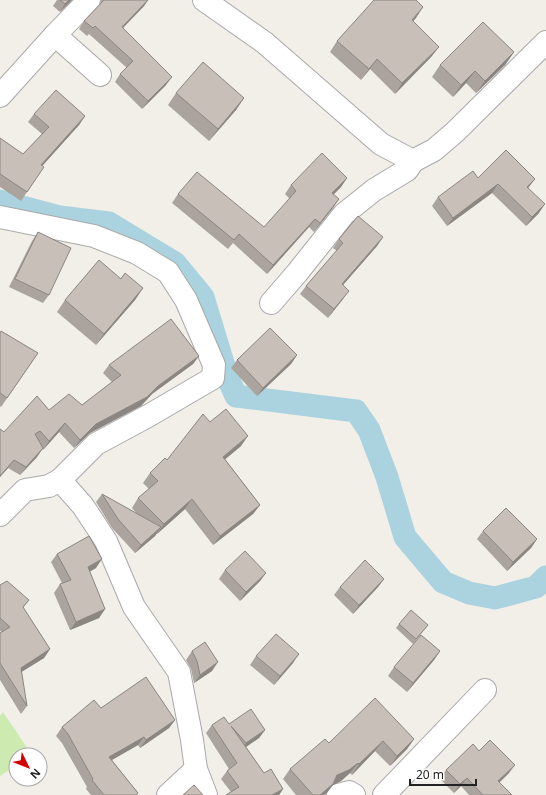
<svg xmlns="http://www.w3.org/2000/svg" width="546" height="795" viewBox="0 0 546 795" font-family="'Noto Sans',sans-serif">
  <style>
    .grass { fill: #cdebb0 }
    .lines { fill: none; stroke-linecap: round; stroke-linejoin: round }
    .canal { stroke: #aad3df; stroke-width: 23 }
    .minor-casing { stroke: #a9a9a9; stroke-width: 24 }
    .minor { stroke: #fff; stroke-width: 22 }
    .wall { fill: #aba49e }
    .shaded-wall { fill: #8b8681 }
    .building { fill: #c7bfb8; stroke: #8b8681 }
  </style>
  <rect width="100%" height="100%" fill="#f2efe9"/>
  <polygon class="grass" points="3,712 32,755 16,755 16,766 0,776 0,716"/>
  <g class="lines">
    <polyline class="canal" points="0,201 60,217 109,223 175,263 203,297 227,376 236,396 356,411 369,430 387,477 405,537 443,582 469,593 495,598 536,587 546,577"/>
    <defs>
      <g id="minor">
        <polyline points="204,0 265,43 381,144 413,161 434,150 455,132 546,42"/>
        <polyline points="55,35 100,75"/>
        <polyline points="0,96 55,35 89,0"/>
        <polyline points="0,217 94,236 137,253 168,272 186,300 211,358 214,365 213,378 148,416 96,444 60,480"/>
        <polyline points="271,303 297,273 344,214 374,190 407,170 413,161"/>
        <polyline points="0,515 25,490 49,486 60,480 83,506 106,541 134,607 179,672 192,740 196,769 206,795"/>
        <polyline points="168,795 196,769"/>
        <polyline points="338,795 349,792 354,795"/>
        <polyline points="384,795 485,690"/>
      </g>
    </defs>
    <use href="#minor" class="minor-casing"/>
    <use href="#minor" class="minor"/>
  </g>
  <g class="wall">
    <polygon points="57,0 72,0 60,12 53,6"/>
    <polygon points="101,0 148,0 144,6 123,28 166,85 142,109 115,82 120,74 127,68 89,34 87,36 79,29 84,21 101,3"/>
    <polygon points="416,18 413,21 439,47 431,57 395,94 370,69 361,80 330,52 337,41"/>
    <polygon points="514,52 505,65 476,93 466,83 453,97 432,77 440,65"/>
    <polygon points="176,93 244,98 236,110 209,141 168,105"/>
    <polygon points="34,114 85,116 79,125 42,166 27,192 21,201 0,187 0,138 23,154 42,134 28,122"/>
    <polygon points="347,178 341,187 333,195 339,199 314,232 309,227 267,274 233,243 228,249 172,203 178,194 264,227 290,199 285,194 291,185"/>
    <polygon points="478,178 528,188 539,213 526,226 492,193 447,226 432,206 438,197"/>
    <polygon points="38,232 49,295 43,303 9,287 32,241"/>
    <polygon points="383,237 377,246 343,285 343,299 328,318 300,294 306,286 337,251 333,248 339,239"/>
    <polygon points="143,288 135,300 96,345 57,312 65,300"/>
    <polygon points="0,333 38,353 1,407 0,406"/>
    <polygon points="297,355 291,364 257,396 231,368 237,360"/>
    <polygon points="199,356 193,364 152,394 141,406 90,433 74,448 59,432 43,450 42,449 37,457 20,475 8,468 0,477 0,429 4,432 49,410 82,405 112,382 103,373 109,365"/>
    <polygon points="210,422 241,446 225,459 260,505 253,514 213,545 185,509 157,534 156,534 155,536 135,553 112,528 96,502 102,494 137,514 132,508 138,498 149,489 143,483 150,473 167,460"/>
    <polygon points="483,531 537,539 531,548 507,571 477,539"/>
    <polygon points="57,554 96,568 89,572 105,609 99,618 70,630 54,593 60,584 62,583 51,562"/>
    <polygon points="225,570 266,573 260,581 240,601 219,579"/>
    <polygon points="384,579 378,587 353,614 334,595 340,587"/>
    <polygon points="0,585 29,600 23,608 50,649 44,658 21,672 27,706 21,714 0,680 0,633 2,632 0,631"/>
    <polygon points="399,624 428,625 413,644 396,628"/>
    <polygon points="192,651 212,671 194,683 191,669 186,660"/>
    <polygon points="440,651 434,660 407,692 388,676 394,667"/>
    <polygon points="256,656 293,663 274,685 250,665"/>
    <polygon points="101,708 175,720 169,728 140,748 138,745 112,760 138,793 137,795 91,795 86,789 87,787 62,743 56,736 62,727"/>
    <polygon points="229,724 265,730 259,738 246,747 264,773 283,789 279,795 226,795 231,792 221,779 227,771 229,769 206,733 212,725"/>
    <polygon points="414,739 407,749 390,766 375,751 352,775 350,773 341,781 333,785 325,795 296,795 283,779 290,769 329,743"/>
    <polygon points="479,751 509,773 499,782 512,795 469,795 461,786 454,793 440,779 446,770"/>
  </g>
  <g class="shaded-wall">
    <polygon points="69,0 72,0 60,12 65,4"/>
    <polygon points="148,0 144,6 116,35 122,27"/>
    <polygon points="423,7 416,18 404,31 412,20"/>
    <polygon points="439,47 431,57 395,94 402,83"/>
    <polygon points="514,52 505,65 476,93 485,81"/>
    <polygon points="377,59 370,69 361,80 369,69"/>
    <polygon points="475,71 466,83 453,97 461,85"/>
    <polygon points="172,77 166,85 142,109 148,101"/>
    <polygon points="244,98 236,110 209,141 218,129"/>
    <polygon points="85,116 79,125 35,174 41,165"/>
    <polygon points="347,178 341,187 326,202 332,193"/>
    <polygon points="535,179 529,187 521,195 527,187"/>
    <polygon points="498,184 492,193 447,226 453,218"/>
    <polygon points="339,199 333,208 314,232 320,223"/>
    <polygon points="545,204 539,213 526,226 532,217"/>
    <polygon points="315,219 309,227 267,274 273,265"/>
    <polygon points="383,237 377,246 336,293 342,284"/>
    <polygon points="143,288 135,300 96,345 104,334"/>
    <polygon points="349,291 343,299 328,318 334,309"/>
    <polygon points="297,355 291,364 257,396 263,388"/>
    <polygon points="199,356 193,364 152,394 141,406 90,433 74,448 80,440 96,424 158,386"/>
    <polygon points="65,423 59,432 43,450 49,441"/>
    <polygon points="248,436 241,446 216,467 223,457"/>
    <polygon points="43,448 37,457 20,475 26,467"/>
    <polygon points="14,460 8,468 0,477 0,476"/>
    <polygon points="192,499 185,509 157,534 164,524"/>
    <polygon points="260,505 253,514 213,545 220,536"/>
    <polygon points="161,527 155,536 135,553 141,545"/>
    <polygon points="537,539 531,548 507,571 513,562"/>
    <polygon points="102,559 96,568 82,576 88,567"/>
    <polygon points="266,573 260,581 240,601 246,592"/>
    <polygon points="384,579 378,587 353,614 359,605"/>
    <polygon points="105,609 99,618 70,630 76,622"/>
    <polygon points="50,649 44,658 15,676 21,668"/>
    <polygon points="440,651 434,660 407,692 413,683"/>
    <polygon points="299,654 293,663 274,685 280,676"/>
    <polygon points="218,662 212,671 194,683 200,675"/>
    <polygon points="175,720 169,728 140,748 146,740"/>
    <polygon points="265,730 259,738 240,751 246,743"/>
    <polygon points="144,737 138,745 103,765 109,757"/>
    <polygon points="414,739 407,749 390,766 397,756"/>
    <polygon points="383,741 375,751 352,775 359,764"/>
    <polygon points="358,763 350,773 341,781 333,785 326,794 320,795 337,775"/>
    <polygon points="515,765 509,773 492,790 498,781"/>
    <polygon points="467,778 461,786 454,793 460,784"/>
    <polygon points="283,789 279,795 272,795"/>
  </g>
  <g class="building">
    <polygon points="60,0 69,0 65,4"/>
    <polygon points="104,0 148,0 122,27 172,77 148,101 120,74 133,61 95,26 93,28 84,21"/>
    <polygon points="374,0 416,0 423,7 412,20 439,47 402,83 377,59 369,69 337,41"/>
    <polygon points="483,22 514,52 485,81 475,71 461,85 440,65"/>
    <polygon points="203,62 244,98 218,129 176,93"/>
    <polygon points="56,90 85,116 41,165 44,167 27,192 0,174 0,138 23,154 49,127 34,114"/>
    <polygon points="506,150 535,179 527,187 545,204 532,217 498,184 453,218 438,197 473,171 478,178"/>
    <polygon points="322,153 347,178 332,193 339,199 320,223 315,219 273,265 239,234 234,240 178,194 197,172 264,227 296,191 291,185"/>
    <polygon points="358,216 383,237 342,284 349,291 334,309 306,286 343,243 339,239"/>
    <polygon points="38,232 71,248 49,295 15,279"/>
    <polygon points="99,260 121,279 125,273 143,288 104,334 65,300"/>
    <polygon points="171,319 199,356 158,386 147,397 96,424 80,440 65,423 49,441 40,431 35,434 43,448 26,467 14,460 0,476 0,429 4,432 37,396 49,410 69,394 82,405 121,375 109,365"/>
    <polygon points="270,328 297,355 263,388 237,360"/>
    <polygon points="1,331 38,353 7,398 0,393 0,333"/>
    <polygon points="226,409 248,436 223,457 260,505 220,536 192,499 164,524 138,498 158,481 150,473 165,458 167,460 203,414 210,422"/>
    <polygon points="102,494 161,527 141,545 118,519"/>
    <polygon points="506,508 537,539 513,562 483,531"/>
    <polygon points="89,536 102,559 88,567 105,609 76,622 60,584 71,580 57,554"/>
    <polygon points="245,551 266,573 246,592 225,570"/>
    <polygon points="365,560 384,579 359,605 340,587"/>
    <polygon points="7,581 29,600 23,607 50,649 21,668 27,706 0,663 0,633 10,627 0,618 0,585"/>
    <polygon points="411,610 428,625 416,639 399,624"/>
    <polygon points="276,634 299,654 280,676 256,656"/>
    <polygon points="421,635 440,651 413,683 394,667"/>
    <polygon points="205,642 218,662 200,675 197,661 192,651"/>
    <polygon points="146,677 175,720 146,740 144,737 109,757 138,793 136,795 104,795 92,780 93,779 68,734 62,727 94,700 101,708"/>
    <polygon points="375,698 414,739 397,756 383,741 359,764 358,763 349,770 337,775 333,784 320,795 313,795 290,769 325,739 329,743"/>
    <polygon points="251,709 265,730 246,743 231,726 264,773 271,769 283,789 272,795 226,795 239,787 227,771 237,763 212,725 224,717 229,724"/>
    <polygon points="490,740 515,765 498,781 512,795 483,795 467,778 460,784 446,770 473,744 479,751"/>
    <polygon points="194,785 203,795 183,795"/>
  </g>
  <g transform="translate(28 767) rotate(133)"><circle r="19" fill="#ffffff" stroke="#a7a7a7"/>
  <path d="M0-3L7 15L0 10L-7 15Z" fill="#d40000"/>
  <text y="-6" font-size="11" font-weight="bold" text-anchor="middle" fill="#222222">N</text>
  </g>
  <path d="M410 779v6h66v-6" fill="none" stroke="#222222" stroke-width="2"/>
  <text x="416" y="779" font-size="12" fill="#222222" stroke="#ffffff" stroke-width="3" paint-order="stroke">20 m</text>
</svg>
